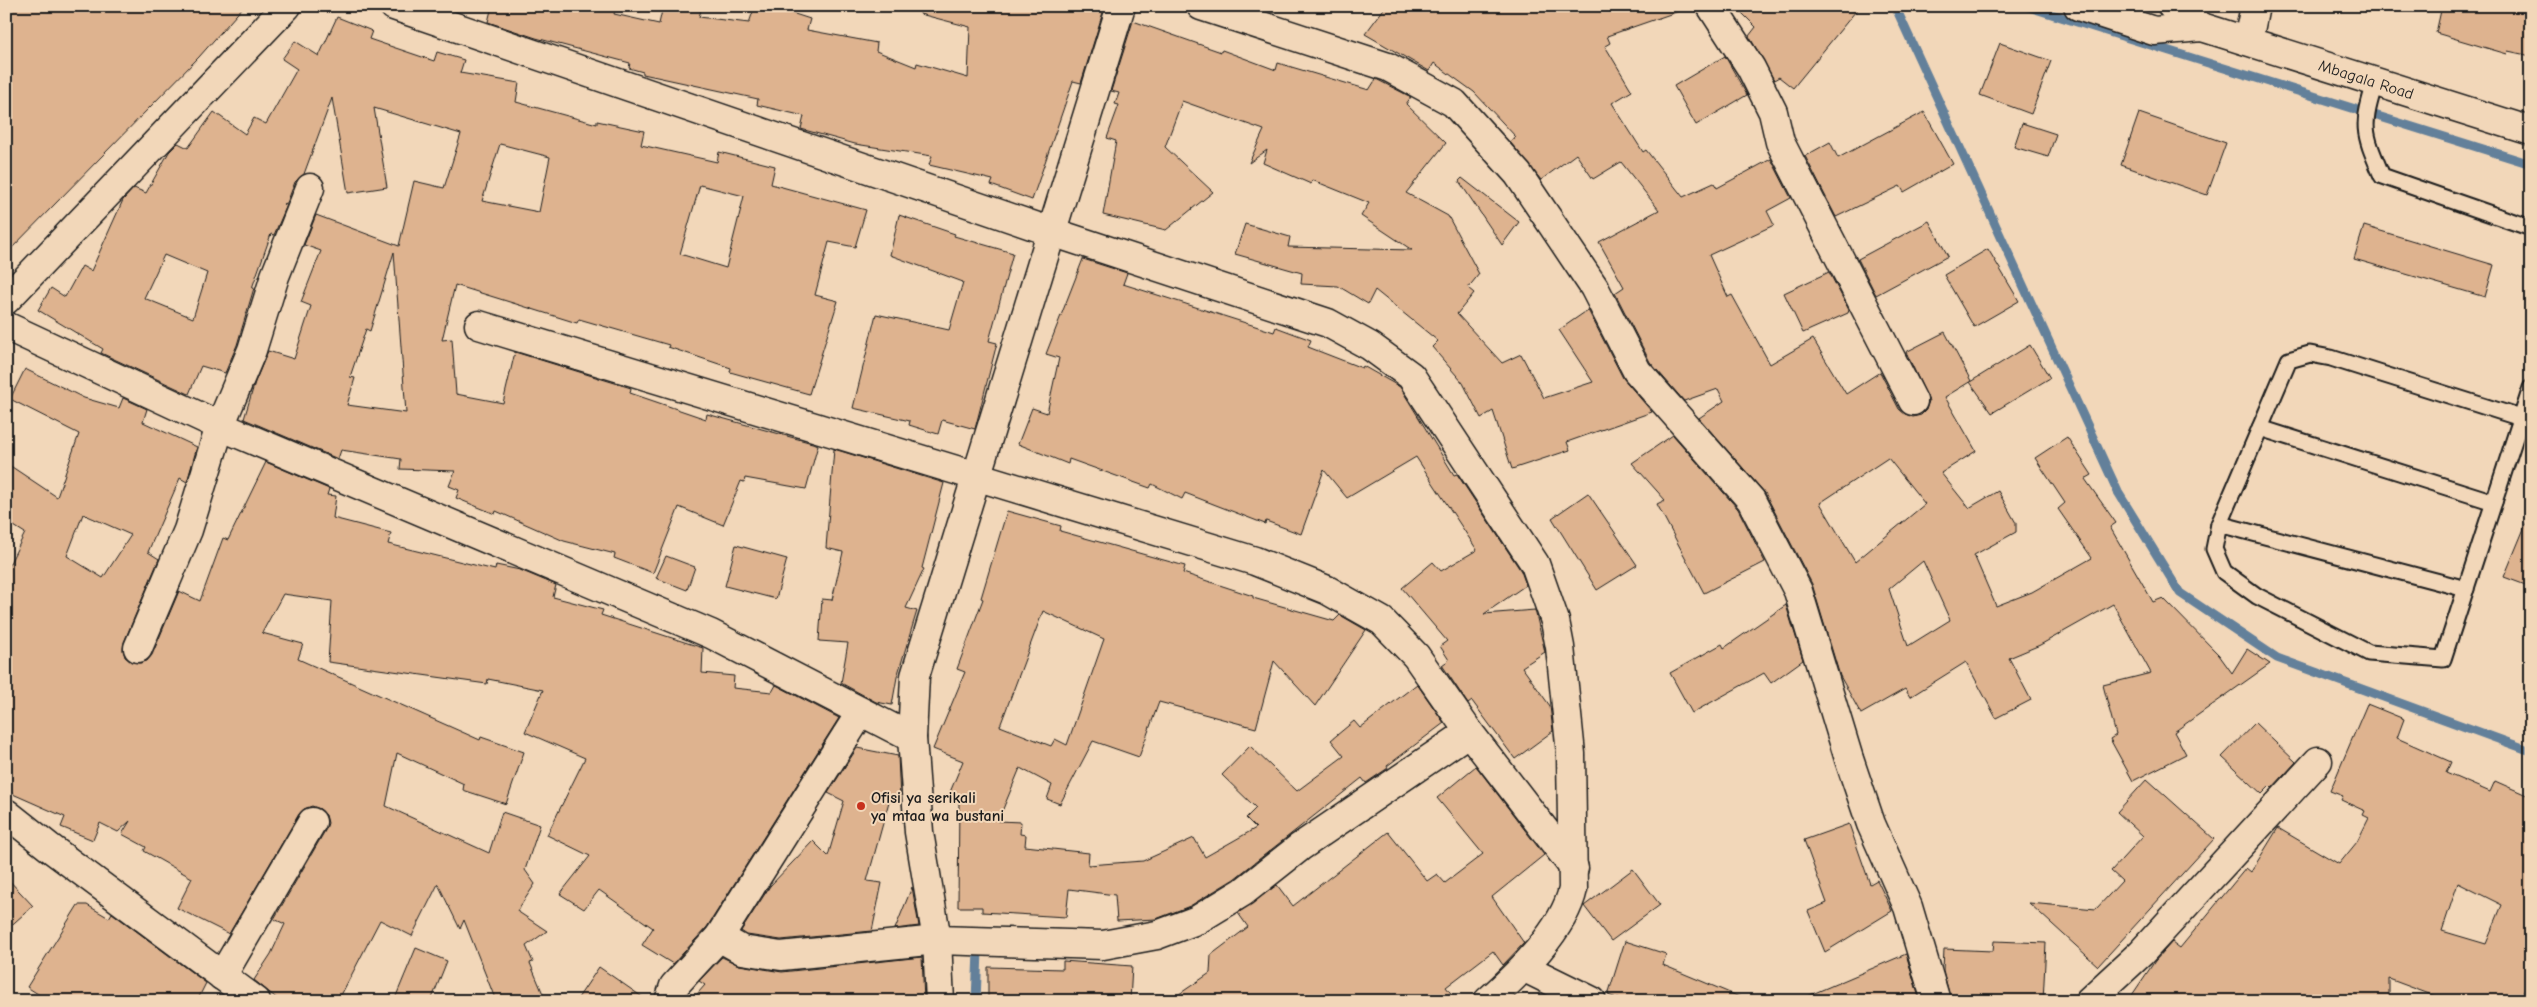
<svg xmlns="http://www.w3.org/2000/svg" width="2537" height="1007" viewBox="0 0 2537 1007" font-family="'Comic Neue',sans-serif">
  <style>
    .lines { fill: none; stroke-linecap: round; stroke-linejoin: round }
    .stream { stroke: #63809a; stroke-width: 9 }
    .building { fill: #deb38f; stroke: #1c1c1c; fill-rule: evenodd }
    .service-casing { stroke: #1c1c1c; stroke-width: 19 }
    .minor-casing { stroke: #1c1c1c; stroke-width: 31 }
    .tertiary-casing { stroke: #1c1c1c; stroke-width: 31 }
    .service { stroke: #f2d7b9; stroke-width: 15 }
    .minor { stroke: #f2d7b9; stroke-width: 28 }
    .tertiary { stroke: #f2d7b9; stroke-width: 28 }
    .poi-dot { fill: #c8321e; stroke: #f2d7b9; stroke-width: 2 }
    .labels { text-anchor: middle; stroke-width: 4; stroke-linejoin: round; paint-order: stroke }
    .street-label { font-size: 16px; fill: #1c1c1c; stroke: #f2d7b9 }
    .poi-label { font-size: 16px; font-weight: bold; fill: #1c1c1c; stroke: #f2d7b9; text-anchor: start }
  </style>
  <rect width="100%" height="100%" fill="#f2d7b9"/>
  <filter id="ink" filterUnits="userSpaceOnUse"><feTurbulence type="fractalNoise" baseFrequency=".02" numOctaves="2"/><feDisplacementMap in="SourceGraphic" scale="10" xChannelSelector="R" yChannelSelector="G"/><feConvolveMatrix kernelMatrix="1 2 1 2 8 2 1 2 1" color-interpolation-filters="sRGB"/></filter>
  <g filter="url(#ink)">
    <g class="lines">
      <g class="stream">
        <polyline points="1895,6 2118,492 2180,593 2277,658 2531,751"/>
        <polyline points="2026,6 2531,164"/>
        <polyline points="976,1001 978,951 986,950"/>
      </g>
    </g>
    <g class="building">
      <polygon points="6,6 244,6 199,57 6,254"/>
      <polygon points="492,6 616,6 614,14 659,24 663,6 683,6 701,10 699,17 749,23 755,6 770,6 810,19 807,30 877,43 876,51 916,67 917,63 968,78 970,27 920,14 921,6 1105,6 1081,83 1073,81 1032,200 991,185 993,180 929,165 932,156 855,144 801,129 804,116 757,105 758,99 643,74 643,72 629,68 630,63 536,38 488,22"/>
      <path d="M1386,6H1682V10L1607,36L1610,43L1605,46L1632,91L1612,103L1643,152L1646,150L1683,197L1714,183L1717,188L1771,159L1791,198L1767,211L1774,225L1709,255L1728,297L1732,295L1770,364L1813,339L1846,394L1880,372L1899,409L1905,414L1913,417L1921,415L1926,410L1929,401L1906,352L1945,332L1971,381L1945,397L1976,451L1941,473L1969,508L1998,491L2016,523V532L1974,555L1996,606L2032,592L2092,558L2058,509L2065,503L2035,458L2067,437L2092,475L2085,479L2116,523L2110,527L2153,602L2163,598L2219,655L2232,673L2247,649L2270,664L2174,732L2186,754L2133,781L2110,739L2116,735L2103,685L2151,673L2113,604L2040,645L2009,658L2031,700L1996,718L1966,662L1910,697L1905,689L1861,714L1840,676L1812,584L1765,493L1699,418L1724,401L1718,389L1684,401L1650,362L1615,293L1624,287L1599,242L1659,210L1621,162L1593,179L1576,154L1541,180L1510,142L1516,137L1474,92L1434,63L1429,71L1365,34ZM1888,458L1925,504L1855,562L1820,503ZM1923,561L1950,620L1908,646L1889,589Z"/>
      <polygon points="1735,6 1860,6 1793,88 1779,77 1774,80 1749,36 1756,27"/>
      <polygon points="2442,6 2531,6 2531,56 2508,51 2507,54 2436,33"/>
      <path d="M337,17L372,31L369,39L434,61L437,52L464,60L460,73L519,83L516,102L597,124V121L644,131L641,145L717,162L719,152L775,166L771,184L866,210L855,247L829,242L815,295L838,301L809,394L730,372L731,368L668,347L669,345L579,319L577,323L455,285L442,340L452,339L456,394L503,403L515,352L631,388L630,393L706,419L707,414L816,444L818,445L806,489L745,478L744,482L741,481L723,525L679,507L653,573L614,558L615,554L564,541L496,511L495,514L456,498L459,490L449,486L455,471L400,469L401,459L341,450L338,459L244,419L255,382L268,351L294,359L311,306L301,302L321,251L304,245L316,215L399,246L414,181L444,188L461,134L374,108L387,187L348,193L332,98L304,174L295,182L287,203L283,204L287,205L274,235L271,234L252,288H254L237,345L225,373L201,366L189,394L101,353L103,349L38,310L51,288L65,297L82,266L91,271L123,200L134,188L146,193L169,152L178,143L188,148L214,112L245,134L254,118L266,124L297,69L282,59L295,41L319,56ZM500,144L550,157L539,212L482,201ZM700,185L744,196L726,268L680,254ZM394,252L400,333L406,413L347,405L355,378L350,377L366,329L370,331ZM164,255L207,273L193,318L144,298Z"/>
      <polygon points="1133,21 1221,52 1222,50 1276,70 1278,63 1369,90 1376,79 1411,97 1406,104 1446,143 1406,193 1448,216 1479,274 1468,288 1474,293 1457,314 1502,363 1521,354 1544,398 1593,382 1559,330 1588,310 1623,378 1652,412 1567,442 1570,450 1512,469 1493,411 1481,418 1463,383 1432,347 1438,341 1375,290 1368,304 1338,286 1301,284 1302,273 1235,254 1245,224 1290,237 1288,247 1412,250 1361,216 1369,203 1312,180 1311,184 1263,163 1267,150 1249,163 1264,130 1182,101 1165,147 1213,192 1166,230 1103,215 1116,141 1107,138 1119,105 1115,104 1119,93 1111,91"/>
      <polygon points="2000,43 2051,61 2031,114 1980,95"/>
      <polygon points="1725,56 1747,95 1696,125 1674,86"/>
      <polygon points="1924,112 1953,164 1904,192 1900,186 1836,217 1805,156 1830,142 1838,158"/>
      <polygon points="2139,113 2226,143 2207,195 2121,165"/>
      <polygon points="2022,123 2056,134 2048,157 2014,147"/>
      <polygon points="1462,178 1519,222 1502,245 1459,181"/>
      <polygon points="899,215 955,234 954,236 1013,253 989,341 997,343 975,429 942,420 938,434 909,425 910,421 853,408 876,314 949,330 963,282 890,255"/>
      <polygon points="1929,221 1948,256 1876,295 1858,259"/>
      <polygon points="2364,226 2494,265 2485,297 2354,259"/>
      <polygon points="1988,249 2019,301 1974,327 1944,275"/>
      <polygon points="1083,259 1127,273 1123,284 1274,332 1276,327 1311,340 1308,347 1362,368 1363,366 1400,387 1454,475 1457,474 1521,571 1526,585 1484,614 1535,610 1545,652 1522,667 1550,706 1553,731 1515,759 1472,701 1468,704 1442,665 1449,660 1440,646 1447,641 1402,588 1433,562 1441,571 1477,550 1416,457 1347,498 1324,470 1301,534 1266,521 1265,524 1185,493 1182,499 1152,484 1150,488 1069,459 1068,464 1018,444 1032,408 1047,413 1059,358 1046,354"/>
      <polygon points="1829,272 1849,310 1848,313 1803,333 1784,293"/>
      <polygon points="2030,345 2050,378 1992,413 1970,382"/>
      <path d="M25,369L84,398L119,408L123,398L147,409L143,422L197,447L187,482L180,478L148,552L159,559L124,642L123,650L125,657L131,662L140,663L147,661L152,655L179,591L200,601L223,538L228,540L266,462L329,489L327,495L336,496L333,518L391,533L388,544L495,570L496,565L520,570L556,585L553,597L603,610L601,615L703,648L702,673L734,676L733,688L772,692L776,685L839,718L707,927L673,964L642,945L653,928L599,890L584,909L560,894L590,856L547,835L585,758L525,732L543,690L488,679L487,684L328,662L332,601L283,594L262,633L303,644L298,659L480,740L481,737L524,752L506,804L463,790L464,784L397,753L386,806L489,853L502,812L540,825L525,870L535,884L517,911L547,931L526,946L533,962L530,963L546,1001H496L464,920L460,929L438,884L412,936L380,920L338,1001H280L254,980L271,954L285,924L274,919L326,829L328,823L326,815L320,809L312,806L304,809L299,814L229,934L177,908L192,878L144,851L146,847L122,834L130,821L118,832L100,823L93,840L61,827L65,817L6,791V571L25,533L6,521V463L57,497L79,434L10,399ZM83,514L131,535L103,578L67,556Z"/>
      <polygon points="1673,435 1738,509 1765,562 1704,593 1657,504 1665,500 1632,463"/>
      <polygon points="834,449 944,483 922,568 924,569 906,608 917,611 897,677 892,705 876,702 841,683 848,643 819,641 822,599 832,600 843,552 826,548"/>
      <polygon points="1588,493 1637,565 1597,590 1552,518"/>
      <path d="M1007,511L1061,526L1060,531L1185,566L1183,573L1253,596V598L1334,621L1340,615L1366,630L1315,706L1274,661L1256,728L1159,702L1139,757L1093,741L1060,804L1047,799L1052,785L1020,768L998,821L1021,822L1020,834L1026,835L1025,846L1089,853L1088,865L1143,861L1194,838L1205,857L1256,828L1246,818L1256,808L1222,775L1250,746L1297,791L1344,756L1331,740L1354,721L1360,728L1417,684L1444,723L1387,766L1388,768L1366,783L1362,778L1234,879L1190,906L1156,919L1117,921L1115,895L1069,889L1066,917L982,912V907H958L959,801L948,797L963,761L933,749L965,672L957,669L983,599L981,598ZM1043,611L1104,639L1067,745L1055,739L1051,746L1000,726Z"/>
      <polygon points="2530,514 2531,514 2531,587 2504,577"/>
      <polygon points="736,545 787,559 776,599 725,586"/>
      <polygon points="666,556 695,567 687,590 656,578"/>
      <polygon points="1786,605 1803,660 1771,683 1764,673 1692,713 1670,673 1722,644 1724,648"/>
      <path d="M2367,704L2404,719L2397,738L2451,762L2446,773L2490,792L2495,781L2531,797V974L2520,1001H2448L2389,979V1001H2128L2155,961L2172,942L2180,948L2246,868L2251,872L2278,828L2339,864L2357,842L2369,818L2363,815L2365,811L2341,800L2343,796L2330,791ZM2458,883L2502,905L2486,944L2442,931Z"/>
      <polygon points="2255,723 2296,762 2272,788 2270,786 2262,794 2222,757"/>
      <polygon points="857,748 898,756 900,800 890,798 867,881 882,883 872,931 781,940 747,935 741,931 770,886 813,841 828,856 844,801 828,793"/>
      <polygon points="1476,766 1544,855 1492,897 1524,943 1503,965 1493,951 1446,987 1457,1001 1169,1001 1210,973 1211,955 1248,927 1238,913 1277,885 1293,906 1388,832 1427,881 1437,874 1445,883 1483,854 1437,798"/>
      <polygon points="2147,779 2214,839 2098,966 2029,903 2096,909 2122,881 2111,871 2143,836 2117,812"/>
      <polygon points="1849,824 1870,884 1877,880 1892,911 1825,952 1808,911 1827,903 1804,840"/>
      <polygon points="1633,869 1660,905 1611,941 1584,906"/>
      <polygon points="6,877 33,906 6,930"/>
      <polygon points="912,887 919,926 895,929"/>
      <polygon points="78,905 87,905 109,918 112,913 206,983 197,1001 49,1001 27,987"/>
      <polygon points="1625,941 1666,954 1663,965 1749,1001 1626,1001 1608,995"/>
      <polygon points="1994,941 2046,943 2043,1001 1951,1001 1943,970 1944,949 1993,951"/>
      <polygon points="416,948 447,961 431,1001 394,1001"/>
      <polygon points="1906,954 1920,1001 1796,1001"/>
      <polygon points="722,957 739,965 782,972 922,957 924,1001 691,1001 705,985 699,981"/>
      <polygon points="1063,961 1132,966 1130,1001 988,1001 988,967 1063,969"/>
      <polygon points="599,967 648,1001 576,1001"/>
    </g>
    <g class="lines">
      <defs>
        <g id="service">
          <path d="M2376,80C2361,128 2363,131 2382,176L2531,228"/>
          <polyline points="2521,418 2331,358 2310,354 2289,360 2219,524 2214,549 2224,572 2257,596 2369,653 2443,659 2531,388"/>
          <polyline points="2260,428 2494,502"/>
          <polyline points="2219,524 2466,589"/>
        </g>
        <g id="minor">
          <path d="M394,6L1052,232L1328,323L1370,346L1411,376L1535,564L1555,621L1560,647L1571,754L1573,889C1564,930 1519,973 1488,1001"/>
          <polyline points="1201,6 1388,67 1454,103 1518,174 1594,287 1637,371 1751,500 1798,591 1849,759 1871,824 1908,907 1936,1001"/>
          <polyline points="1711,6 1751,68 1773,112 1780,142 1913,401"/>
          <polyline points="2248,41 2255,6"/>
          <polyline points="6,300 287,6"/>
          <polyline points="479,325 1255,561 1327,590 1382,621 1416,656 1469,732 1574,868"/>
          <polyline points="6,326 220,426 711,634 912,738"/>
          <polyline points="138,648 188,530 220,426 252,350 275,276 310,188"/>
          <polyline points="6,813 49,847 256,1001"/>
          <polyline points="719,937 742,950 781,956 937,940 1103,945 1157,935 1197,920 1243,892 1300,847 1469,732"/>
          <polyline points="1525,968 1592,1001"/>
          <polyline points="222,976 312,822"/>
          <polyline points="669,1001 674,986 719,937 861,712"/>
          <polyline points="940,1001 937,940 919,832 912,738 915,676 1121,6"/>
          <polyline points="2089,1001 2141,953 2318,761"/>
        </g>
        <g id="tertiary">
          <polyline points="2078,6 2154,31 2202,27"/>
          <path id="s1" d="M2172,6L2202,27L2531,131"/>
        </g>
      </defs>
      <use href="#service" class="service-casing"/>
      <use href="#minor" class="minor-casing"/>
      <use href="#tertiary" class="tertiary-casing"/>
      <use href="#service" class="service"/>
      <use href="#minor" class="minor"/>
      <use href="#tertiary" class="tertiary"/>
    </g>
  </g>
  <circle class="poi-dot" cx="861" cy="806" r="5"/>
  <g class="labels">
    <g class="street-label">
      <text dy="6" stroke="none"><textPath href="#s1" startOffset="209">Mbagala Road</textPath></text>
    </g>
    <g class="poi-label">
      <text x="871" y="803">Ofisi ya serikali<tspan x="871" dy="18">ya mtaa wa bustani</tspan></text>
    </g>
  </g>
  <rect width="2537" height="1007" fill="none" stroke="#f2d7b9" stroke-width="25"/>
  <rect x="12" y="12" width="2512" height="982" fill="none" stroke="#1c1c1c" stroke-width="2" filter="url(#ink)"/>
</svg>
